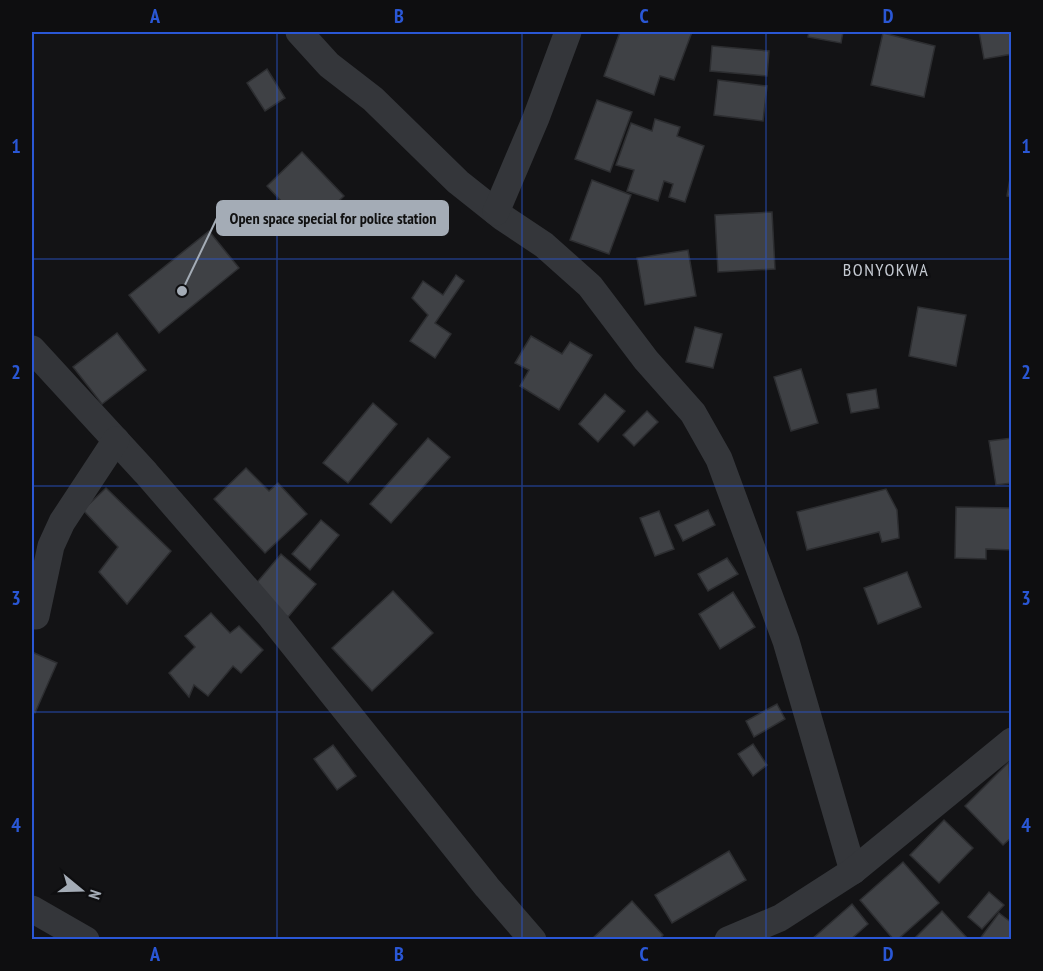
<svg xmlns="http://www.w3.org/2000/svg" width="1043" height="971" viewBox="0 0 1043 971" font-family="'PT Sans Narrow',sans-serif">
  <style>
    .building { fill: #3f4145; stroke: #2d2e31; stroke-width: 1.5 }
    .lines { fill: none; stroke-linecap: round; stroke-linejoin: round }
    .minor { stroke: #34363a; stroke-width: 27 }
    .grid { fill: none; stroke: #2a57d5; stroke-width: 1.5; stroke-opacity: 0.55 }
    .labels { text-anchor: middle; stroke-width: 6; stroke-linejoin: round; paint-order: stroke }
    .quarter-label { font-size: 18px; letter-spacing: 1.5px; fill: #c5cad2; stroke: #0e0e10 }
    .leader { fill: none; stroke: #a4acb6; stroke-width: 2 }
    .callout-dot { fill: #a4acb6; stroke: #0e0e10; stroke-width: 2 }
    .callout { fill: #a4acb6; stroke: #a4acb6; stroke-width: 2 }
    .callout-label { font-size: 16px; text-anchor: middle; font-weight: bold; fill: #111 }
    .neatline { fill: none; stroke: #2a57d5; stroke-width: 2 }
    .grid-label { font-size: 20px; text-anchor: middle; font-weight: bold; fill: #2a57d5 }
  </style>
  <rect width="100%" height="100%" fill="#131315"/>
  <g class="building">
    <polygon points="620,32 692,32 674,80 660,76 654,95 604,76"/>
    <polygon points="809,32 843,32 841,43 808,37"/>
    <polygon points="979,32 1012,32 1012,54 984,59"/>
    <polygon points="883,33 935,46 924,97 871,85"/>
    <polygon points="712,46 769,51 767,76 710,71"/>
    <polygon points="267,69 285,98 265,111 247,83"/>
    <polygon points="718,80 767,86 763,121 714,115"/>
    <polygon points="597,100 632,112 610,172 575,159"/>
    <polygon points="655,119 680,127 677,136 704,146 685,202 669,197 673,184 664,181 658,201 627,191 634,170 616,165 631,123 652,131"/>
    <polygon points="302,152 344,196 308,230 267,186"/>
    <polygon points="1012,167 1012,197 1007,196"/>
    <polygon points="592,180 631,195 609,254 570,240"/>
    <polygon points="772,212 775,269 718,272 715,215"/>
    <polygon points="209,231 239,268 159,333 129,295"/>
    <polygon points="688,250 696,296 645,305 637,258"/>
    <polygon points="456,275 464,281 435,323 451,334 435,358 410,341 428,315 412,298 423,281 443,295"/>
    <polygon points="918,307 966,315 956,366 909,356"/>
    <polygon points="695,327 722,334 713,368 686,362"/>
    <polygon points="117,333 146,370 102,404 73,367"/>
    <polygon points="531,336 562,354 570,342 592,355 559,410 520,386 529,370 515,363"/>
    <polygon points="801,369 818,423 791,431 774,377"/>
    <polygon points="876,389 879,408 851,413 847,394"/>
    <polygon points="605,394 625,411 598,442 579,424"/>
    <polygon points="373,403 397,424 348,483 323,463"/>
    <polygon points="647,411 658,422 634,446 623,435"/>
    <polygon points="428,438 450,457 391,523 370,504"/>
    <polygon points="1012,438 1012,483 996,485 989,441"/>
    <polygon points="246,468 269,491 278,483 307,514 265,553 214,499"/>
    <polygon points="106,488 171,551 127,604 99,572 118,547 83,510"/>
    <polygon points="886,489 897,510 899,538 882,542 879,532 807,550 797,512"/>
    <polygon points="956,507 1012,508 1012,550 986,549 986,559 955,558"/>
    <polygon points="708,510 715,525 683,541 675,525"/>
    <polygon points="659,511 674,549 655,556 640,518"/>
    <polygon points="321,520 339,535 310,570 292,554"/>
    <polygon points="281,554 316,584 288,617 253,587"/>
    <polygon points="727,558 738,574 708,591 698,574"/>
    <polygon points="907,572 921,607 878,624 864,588"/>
    <polygon points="393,591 433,633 372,691 332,648"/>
    <polygon points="733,592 755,627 720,649 699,614"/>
    <polygon points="211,613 230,633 239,626 263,650 241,673 233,666 208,696 194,685 189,697 169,673 195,647 185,636"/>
    <polygon points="32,652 57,663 35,713 32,711"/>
    <polygon points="777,704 785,719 754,737 746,721"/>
    <polygon points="753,744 767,765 753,776 738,754"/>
    <polygon points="333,745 356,776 337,790 314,759"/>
    <polygon points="1009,762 1012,837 1003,845 965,806"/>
    <polygon points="944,820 973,848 939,883 910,855"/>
    <polygon points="729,851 746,880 672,923 655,895"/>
    <polygon points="903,862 939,903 897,940 894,940 860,900"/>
    <polygon points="989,892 1004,905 982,929 968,917"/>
    <polygon points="632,901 663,935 659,940 591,940"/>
    <polygon points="852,904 868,924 850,940 811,940"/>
    <polygon points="942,911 968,939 913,940"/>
    <polygon points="999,913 1012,923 1012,940 979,940"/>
  </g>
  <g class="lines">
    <g class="minor">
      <polyline points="299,32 329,65 373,99 458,182 502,217 544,245 590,286 646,360 693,413 719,459 786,641 853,871"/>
      <polyline points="496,212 536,118 568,32"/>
      <polyline points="32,349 146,473 271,617 487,887 533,940"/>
      <polyline points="36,616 51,546 62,522 116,440"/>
      <polyline points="32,909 86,940"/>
      <polyline points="728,940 780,918 853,871 1012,741"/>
    </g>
  </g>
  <path class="grid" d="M277,32V940M522,32V940M766,32V940M32,259H1012M32,486H1012M32,712H1012"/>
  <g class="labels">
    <g class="quarter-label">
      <text x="886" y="276">BONYOKWA</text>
    </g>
  </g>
  <path class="leader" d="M182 291L217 218"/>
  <circle class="callout-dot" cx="182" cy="291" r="6"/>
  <rect class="callout" x="217" y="201" width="231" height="34" rx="6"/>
  <g class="callout-label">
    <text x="333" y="224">Open space special for police station</text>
  </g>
  <rect width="1043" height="971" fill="none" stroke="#0e0e10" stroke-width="66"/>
  <g transform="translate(81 890) rotate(109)" stroke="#0e0e10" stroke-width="4.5" paint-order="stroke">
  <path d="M0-4.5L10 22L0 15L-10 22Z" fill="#a4acb6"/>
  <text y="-9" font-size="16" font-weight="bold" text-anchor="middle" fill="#a4acb6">N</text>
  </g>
  <rect x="33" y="33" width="977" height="905" class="neatline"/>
  <g class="grid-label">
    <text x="155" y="23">A</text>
    <text x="399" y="23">B</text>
    <text x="644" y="23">C</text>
    <text x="888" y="23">D</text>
    <text x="16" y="153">1</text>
    <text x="1026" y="153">1</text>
    <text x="16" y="379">2</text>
    <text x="1026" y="379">2</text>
    <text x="16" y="605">3</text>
    <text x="1026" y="605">3</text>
    <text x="16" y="832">4</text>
    <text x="1026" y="832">4</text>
    <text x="155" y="961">A</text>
    <text x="399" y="961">B</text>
    <text x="644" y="961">C</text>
    <text x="888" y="961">D</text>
  </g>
</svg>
